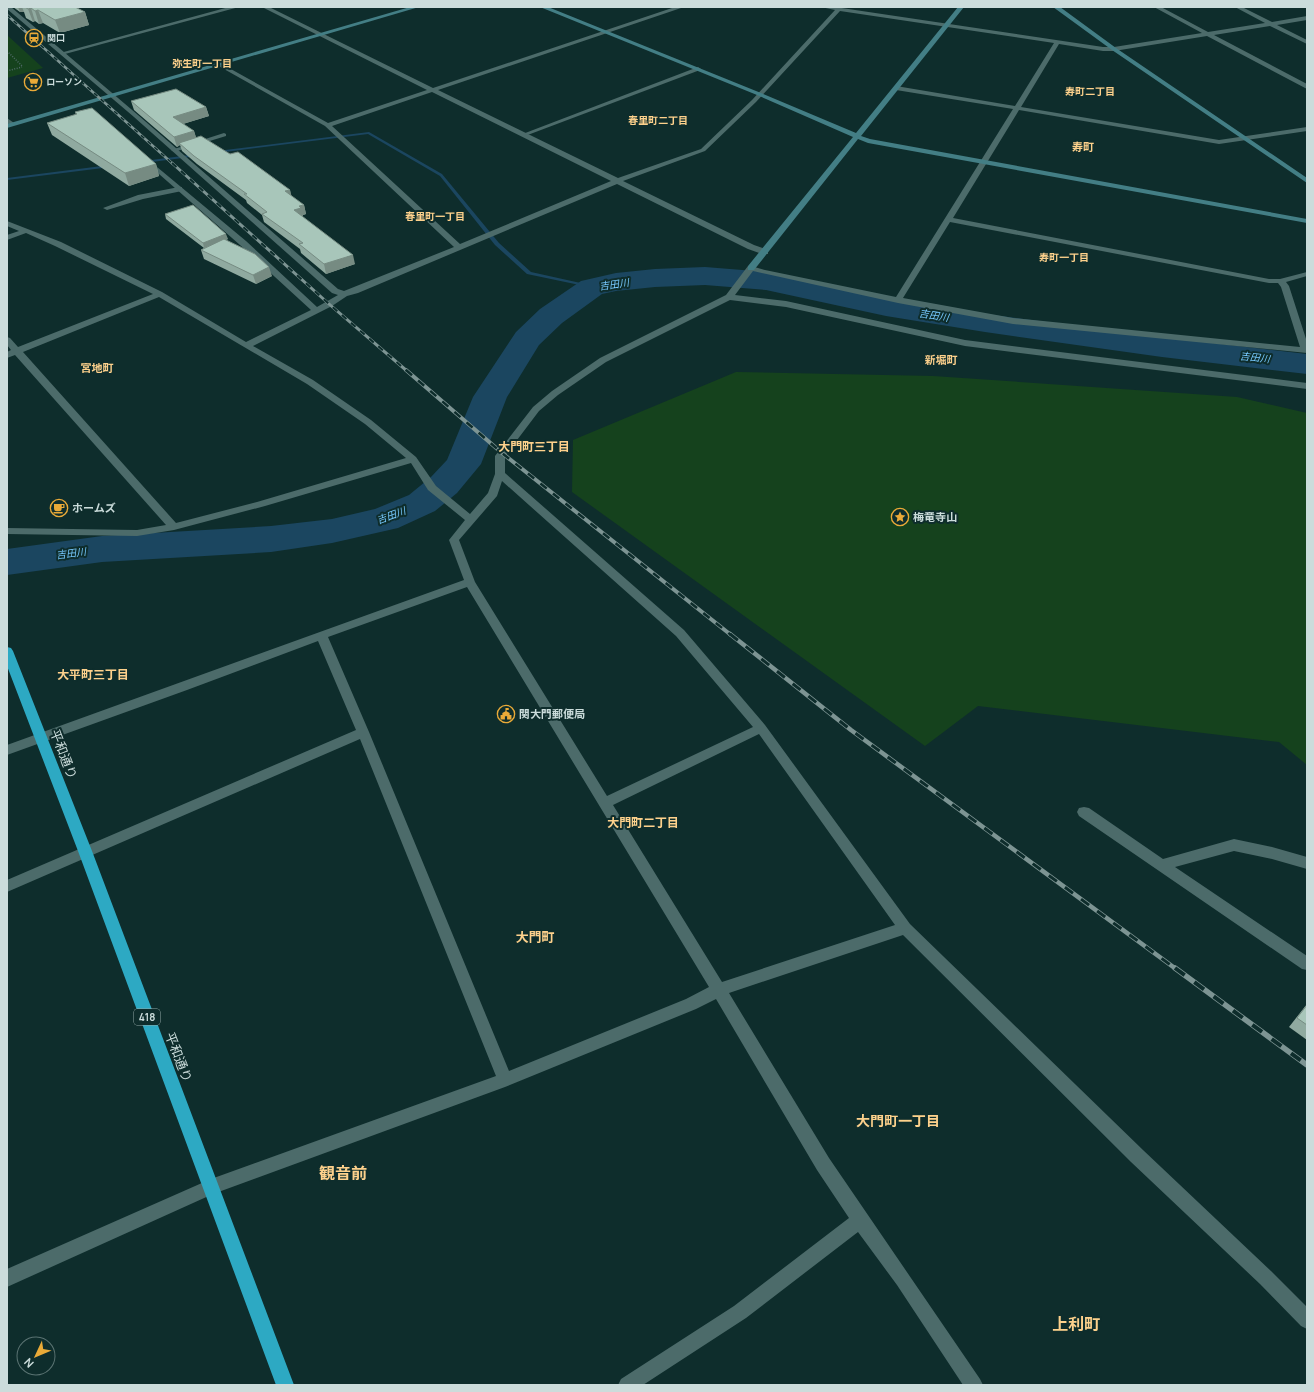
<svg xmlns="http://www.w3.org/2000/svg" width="1314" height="1392" viewBox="0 0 1314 1392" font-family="Manrope,'Noto Sans JP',sans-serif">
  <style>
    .green { fill: #15421d }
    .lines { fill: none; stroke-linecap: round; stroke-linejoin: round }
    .stream { fill: #1b4660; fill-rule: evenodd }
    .river { fill: #1b4660; fill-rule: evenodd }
    .path { stroke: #506a69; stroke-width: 1.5; stroke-dasharray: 1 1.5; stroke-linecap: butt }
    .lane { fill: #4c6b6a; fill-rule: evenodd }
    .street { fill: #4c6b6a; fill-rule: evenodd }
    .secondary { fill: #437e85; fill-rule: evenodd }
    .highway { fill: #2da9c3; fill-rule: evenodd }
    .rail-far4-casing { stroke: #7d9493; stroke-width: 2.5 }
    .rail-far3-casing { stroke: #7d9493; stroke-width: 3 }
    .rail-far2-casing { stroke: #7d9493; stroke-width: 4 }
    .rail-far1-casing { stroke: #7d9493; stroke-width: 4.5 }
    .rail-casing { stroke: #7d9493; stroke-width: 5.5 }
    .rail-far4 { stroke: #0e2d2c; stroke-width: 1.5; stroke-dasharray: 4.5; stroke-linecap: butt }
    .rail-far3 { stroke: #0e2d2c; stroke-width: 2; stroke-dasharray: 6; stroke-linecap: butt }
    .rail-far2 { stroke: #0e2d2c; stroke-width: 2.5; stroke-dasharray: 8; stroke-linecap: butt }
    .rail-far1 { stroke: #0e2d2c; stroke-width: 3; stroke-dasharray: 10; stroke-linecap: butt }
    .rail { stroke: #0e2d2c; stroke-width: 4; stroke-dasharray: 12; stroke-linecap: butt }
    .wall { fill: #90aaa0 }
    .shaded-wall { fill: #768b82 }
    .building { fill: #a8c6ba; stroke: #768b82 }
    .labels { text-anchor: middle; stroke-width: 4; stroke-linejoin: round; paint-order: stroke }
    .far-poi-label { font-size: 9px; font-weight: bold; fill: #cbdcdb; stroke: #0e2d2c; text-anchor: start }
    .far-neighbourhood-label { font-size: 10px; font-weight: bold; fill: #fdd18c; stroke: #0e2d2c }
    .far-water-label { font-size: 10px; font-style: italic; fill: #77c9fe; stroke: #0e2d2c }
    .shield { fill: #0e2d2c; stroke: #92a8a6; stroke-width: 1 }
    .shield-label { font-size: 10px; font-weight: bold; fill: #cbdcdb }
    .far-quarter-label { font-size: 11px; font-weight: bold; fill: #fdd18c; stroke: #0e2d2c }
    .poi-label { font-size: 11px; font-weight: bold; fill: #cbdcdb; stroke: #0e2d2c; text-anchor: start }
    .neighbourhood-label { font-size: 12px; font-weight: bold; fill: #fdd18c; stroke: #0e2d2c }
    .near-street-label { font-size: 13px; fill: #cbdcdb; stroke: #0e2d2c }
    .quarter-label { font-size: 13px; font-weight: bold; fill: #fdd18c; stroke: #0e2d2c }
    .near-neighbourhood-label { font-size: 14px; font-weight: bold; fill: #fdd18c; stroke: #0e2d2c }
    .near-quarter-label { font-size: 16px; font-weight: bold; fill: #fdd18c; stroke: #0e2d2c }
  </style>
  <rect width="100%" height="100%" fill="#0e2d2c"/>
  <g class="green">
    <polygon points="7,35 43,68 7,78"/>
    <polygon points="736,372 933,376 1237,397 1307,413 1307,765 1279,742 978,706 925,746 572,492 573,440"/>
  </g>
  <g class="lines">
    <g class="stream">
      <polygon points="369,132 442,174 499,243 531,272 594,286 594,288 527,274 495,245 440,176 368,134 217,153 215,152 217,151"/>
      <polygon points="197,154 198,154 198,156 144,163 142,162 144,161"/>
      <polygon points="110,165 111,165 111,167 7,180 7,178"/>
    </g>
    <polygon class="river" points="705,267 766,272 886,298 985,314 1162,337 1307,354 1307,374 1162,357 985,332 886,316 766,290 705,285 655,287 616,291 602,294 562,323 539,345 507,397 481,464 457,493 435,511 398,528 332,543 271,552 102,562 7,575 7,549 102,536 271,526 332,519 375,509 409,495 431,477 447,460 473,397 516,332 540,309 581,281 616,273 655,269"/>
    <g class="path">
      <polyline points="7,51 23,67"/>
      <polyline points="7,71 22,67"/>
    </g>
    <g class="lane">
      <polygon points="229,7 239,7 65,54 60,53"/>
      <polygon points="698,67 701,69 700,70 525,136 520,135"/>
      <polygon points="224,133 226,134 226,136 174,152 171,150"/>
      <polygon points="179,187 182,187 182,191 143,199 107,210 103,208 138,195"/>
    </g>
    <g class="street">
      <path d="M7,7H11L138,115L338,289L344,291L454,247L325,126L215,64L220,63L328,123L427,90L262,7H269L433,88L675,7H684L438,90L618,178L701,149L752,100L835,10L821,7H835L1103,47H1114L1202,33L1154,7H1161L1208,32L1265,23L1235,7H1242L1272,22L1307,16V20L1277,25L1307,40V44L1270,26L1214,35L1307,84V89L1207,36L1114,51H1103L1059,44L1021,107L1219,140L1307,127V131L1219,144L1019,110L953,218L1269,279H1280L1307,272V276L1286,282L1289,286L1307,342V353L1013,324L898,303L753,271L735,295L786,301L965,340L1307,383V389L965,346L786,307L730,300L606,362L558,395L539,411L505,456V473L684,630L765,725L910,924L1143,1150L1272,1272L1307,1307V1329L1301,1326L1260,1284L1131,1162L903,935L729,993L829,1158L980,1379L983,1385H963L897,1285L858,1232L746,1318L643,1385H618L621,1379L734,1306L849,1218L817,1170L716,999L696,1009L505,1087L213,1194L7,1287V1269L211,1179L496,1076L360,739L7,892V880L356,730L318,641L187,690L7,755V745L464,580L449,540L465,520L428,490L411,463L265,506L174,530L137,536L7,534V528L137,530L166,525L15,355L7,358V352L11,350L7,345V337L10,338L18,347L153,294L55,246L26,233L7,240V235L19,231L7,226V221L61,242L162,292L246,342L311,310L240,245L143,160L141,159L145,157L246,241L317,307L338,295L332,293L134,117L7,9ZM840,11L1054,43L1015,106L896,86L893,88L896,90L1013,109L896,297L765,270L751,266H748L726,295L600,358L552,391L533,407L495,456V474L488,493L470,514L436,486L416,457L371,420L313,380L253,346L332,306L347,296L358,293L617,184L748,249L762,254H768V250L754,245L623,181L705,151L756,102ZM432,92L611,181L460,244L332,126ZM950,222L1269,283H1278L1281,287L1300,347L1013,318L903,298ZM159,297L307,384L365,424L406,458L257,502L176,523L23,352ZM502,481L676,636L753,727L607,796L475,582L459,540L497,496ZM467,587L709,987L686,999L509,1071L369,732L328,637ZM759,734L895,925L722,982L613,805Z"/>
      <polygon points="7,118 14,123 14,125 10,125 7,123"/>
      <polygon points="1084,807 1089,808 1163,859 1234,839 1272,847 1307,857 1307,869 1272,859 1234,851 1175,867 1307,956 1307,970 1302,969 1079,816 1077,812 1079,808"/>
    </g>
    <g class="secondary">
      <polygon points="410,7 419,7 7,128 7,124"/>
      <polygon points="540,7 548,7 761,93 856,133 958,7 964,7 861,136 870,139 1307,219 1307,223 868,143 858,139 754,270 748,270 748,266 853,137 757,95"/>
      <polygon points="1053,7 1060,7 1116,48 1307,178 1307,183 1112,50"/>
    </g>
    <polygon class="highway" points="7,647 11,648 13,651 92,851 294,1385 276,1385 78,851 7,666"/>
    <defs>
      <polyline id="rail-far4" points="7,15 173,164"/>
      <polyline id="rail-far3" points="172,163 329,304 407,371"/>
      <polyline id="rail-far2" points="406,370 502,453 731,635"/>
      <polyline id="rail-far1" points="730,634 851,730 1176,969"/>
      <polyline id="rail" points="1175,968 1307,1065"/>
    </defs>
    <use href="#rail-far4" class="rail-far4-casing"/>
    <use href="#rail-far3" class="rail-far3-casing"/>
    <use href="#rail-far2" class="rail-far2-casing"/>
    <use href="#rail-far1" class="rail-far1-casing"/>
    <use href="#rail" class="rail-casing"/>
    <use href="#rail-far4" class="rail-far4"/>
    <use href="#rail-far3" class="rail-far3"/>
    <use href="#rail-far2" class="rail-far2"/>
    <use href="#rail-far1" class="rail-far1"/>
    <use href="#rail" class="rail"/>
  </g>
  <g class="wall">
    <polygon points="13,7 75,7 85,12 89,25 60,33 43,23 39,24 35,21 33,22 26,18 24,12 20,12"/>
    <polygon points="131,101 206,107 209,116 183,124 194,131 196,138 230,154 290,190 291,196 304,205 306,214 303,215 303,217 355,264 326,274 301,253 300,249 264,222 262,215 247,203 246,200 197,164 182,151 180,145 177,147 134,110"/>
    <polygon points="75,112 156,164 159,176 129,186 52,135 47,123 76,115"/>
    <polygon points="165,214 228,239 226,240 272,276 256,284 204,259 201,250 204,248 166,219"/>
    <polygon points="1307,1004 1307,1040 1289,1027"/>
  </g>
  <g class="shaded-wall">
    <polygon points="18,7 22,7 24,12 20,12"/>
    <polygon points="31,8 35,21 33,22 28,9"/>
    <polygon points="38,10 43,23 39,24 35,11"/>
    <polygon points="85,12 89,25 60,33 55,20"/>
    <polygon points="206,107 209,116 176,126 173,117"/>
    <polygon points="194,131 197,140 179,143 180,145 177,147 174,137"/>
    <polygon points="156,164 159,176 129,186 125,173"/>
    <polygon points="290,190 292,198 285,191"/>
    <polygon points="304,205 306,214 303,215 303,217 294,210 299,206"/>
    <polygon points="226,234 228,239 204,248 203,243"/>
    <polygon points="353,255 355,264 326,274 324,264"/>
    <polygon points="269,267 272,276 256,284 253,275"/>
  </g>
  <g class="building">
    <polygon points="25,7 75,7 85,12 55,20 38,10 35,11 31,8 28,9"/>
    <polygon points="176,89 206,107 173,117 194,131 174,137 131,101"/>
    <polygon points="92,108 156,164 125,173 47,123 77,114 75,112"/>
    <polygon points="201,136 230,154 238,152 290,190 285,191 304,205 299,206 301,208 294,210 353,255 324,264 299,244 303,243 262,214 267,212 244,194 247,194 194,156 179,143"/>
    <polygon points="193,205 226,234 203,243 165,214"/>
    <polygon points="224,239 255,254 269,267 253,275 201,250"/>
    <polygon points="1307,1005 1307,1025 1297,1018"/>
  </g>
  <defs>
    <symbol id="station-ring" viewBox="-11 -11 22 22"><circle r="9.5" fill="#0e2d2c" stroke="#e9aa38" stroke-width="1.5"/><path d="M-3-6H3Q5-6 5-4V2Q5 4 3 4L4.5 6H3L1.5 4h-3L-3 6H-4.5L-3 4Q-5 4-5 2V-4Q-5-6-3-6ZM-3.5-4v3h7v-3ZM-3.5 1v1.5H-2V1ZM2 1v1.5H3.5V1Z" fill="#e9aa38"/></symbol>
    <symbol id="supermarket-ring" viewBox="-11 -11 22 22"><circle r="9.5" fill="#0e2d2c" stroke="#e9aa38" stroke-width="1.5"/><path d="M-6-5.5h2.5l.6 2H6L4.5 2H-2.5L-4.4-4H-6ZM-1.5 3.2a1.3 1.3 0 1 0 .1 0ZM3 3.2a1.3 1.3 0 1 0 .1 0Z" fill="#e9aa38"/></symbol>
    <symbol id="cafe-ring" viewBox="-11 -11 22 22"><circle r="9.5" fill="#0e2d2c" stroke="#e9aa38" stroke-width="1.5"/><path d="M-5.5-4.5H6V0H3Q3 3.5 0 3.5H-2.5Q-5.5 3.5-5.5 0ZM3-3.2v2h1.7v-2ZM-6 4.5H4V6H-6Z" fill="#e9aa38"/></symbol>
    <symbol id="sight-ring" viewBox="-11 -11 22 22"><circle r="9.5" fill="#0e2d2c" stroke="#e9aa38" stroke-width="1.5"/><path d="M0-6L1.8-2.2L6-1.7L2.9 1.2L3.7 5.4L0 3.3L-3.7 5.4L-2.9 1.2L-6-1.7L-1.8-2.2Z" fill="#e9aa38"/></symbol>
    <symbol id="civic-ring" viewBox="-11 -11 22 22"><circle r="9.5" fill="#0e2d2c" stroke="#e9aa38" stroke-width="1.5"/><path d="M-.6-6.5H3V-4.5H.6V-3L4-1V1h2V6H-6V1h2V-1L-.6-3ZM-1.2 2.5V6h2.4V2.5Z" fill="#e9aa38"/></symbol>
  </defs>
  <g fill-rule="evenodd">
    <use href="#station-ring" x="24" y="28" width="20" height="20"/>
    <use href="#supermarket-ring" x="23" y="72" width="20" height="20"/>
    <use href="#cafe-ring" x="49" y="498" width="20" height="20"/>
    <use href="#sight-ring" x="890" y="507" width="20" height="20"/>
    <use href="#civic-ring" x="496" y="704" width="20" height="20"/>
  </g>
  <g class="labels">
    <g class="far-poi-label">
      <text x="47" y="41">関口</text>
      <text x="46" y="85">ローソン</text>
    </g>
    <g class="far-neighbourhood-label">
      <text x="202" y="67">弥生町一丁目</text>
      <text x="1090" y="95">寿町二丁目</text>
      <text x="658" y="124">春里町二丁目</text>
      <text x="435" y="220">春里町一丁目</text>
      <text x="1064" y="261">寿町一丁目</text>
    </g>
    <g class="far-water-label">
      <text transform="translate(614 284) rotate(-8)" y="4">吉田川</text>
      <text transform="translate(934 315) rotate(9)" y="4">吉田川</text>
      <text transform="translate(1255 357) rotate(7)" y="4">吉田川</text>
      <text transform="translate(391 515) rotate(-20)" y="4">吉田川</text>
      <text transform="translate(71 553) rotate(-7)" y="4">吉田川</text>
    </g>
    <rect class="shield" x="134" y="1009" width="26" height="16" rx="3"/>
    <g class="shield-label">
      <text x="147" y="1021">418</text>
    </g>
    <g class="far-quarter-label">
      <text x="1083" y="151">寿町</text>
      <text x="941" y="364">新堀町</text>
      <text x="97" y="372">宮地町</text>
    </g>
    <g class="poi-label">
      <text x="72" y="512">ホームズ</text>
      <text x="913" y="521">梅竜寺山</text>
      <text x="519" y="718">関大門郵便局</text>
    </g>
    <g class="neighbourhood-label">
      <text x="534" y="451">大門町三丁目</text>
      <text x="93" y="679">大平町三丁目</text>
      <text x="643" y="827">大門町二丁目</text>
    </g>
    <g class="near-street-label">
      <text transform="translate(64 754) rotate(69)" y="5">平和通り</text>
      <text transform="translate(179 1057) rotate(69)" y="5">平和通り</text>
    </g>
    <g class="quarter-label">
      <text x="535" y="942">大門町</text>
    </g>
    <g class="near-neighbourhood-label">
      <text x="898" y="1126">大門町一丁目</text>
    </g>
    <g class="near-quarter-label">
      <text x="343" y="1179">観音前</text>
      <text x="1076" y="1330">上利町</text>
    </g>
  </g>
  <rect width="1314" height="1392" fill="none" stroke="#cbdcdb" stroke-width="16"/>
  <g transform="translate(36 1356) rotate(226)"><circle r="19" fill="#0e2d2c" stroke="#5a7372"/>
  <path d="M0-3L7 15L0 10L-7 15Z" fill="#e9aa38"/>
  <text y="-6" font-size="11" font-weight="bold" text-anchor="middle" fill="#cbdcdb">N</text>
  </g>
</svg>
